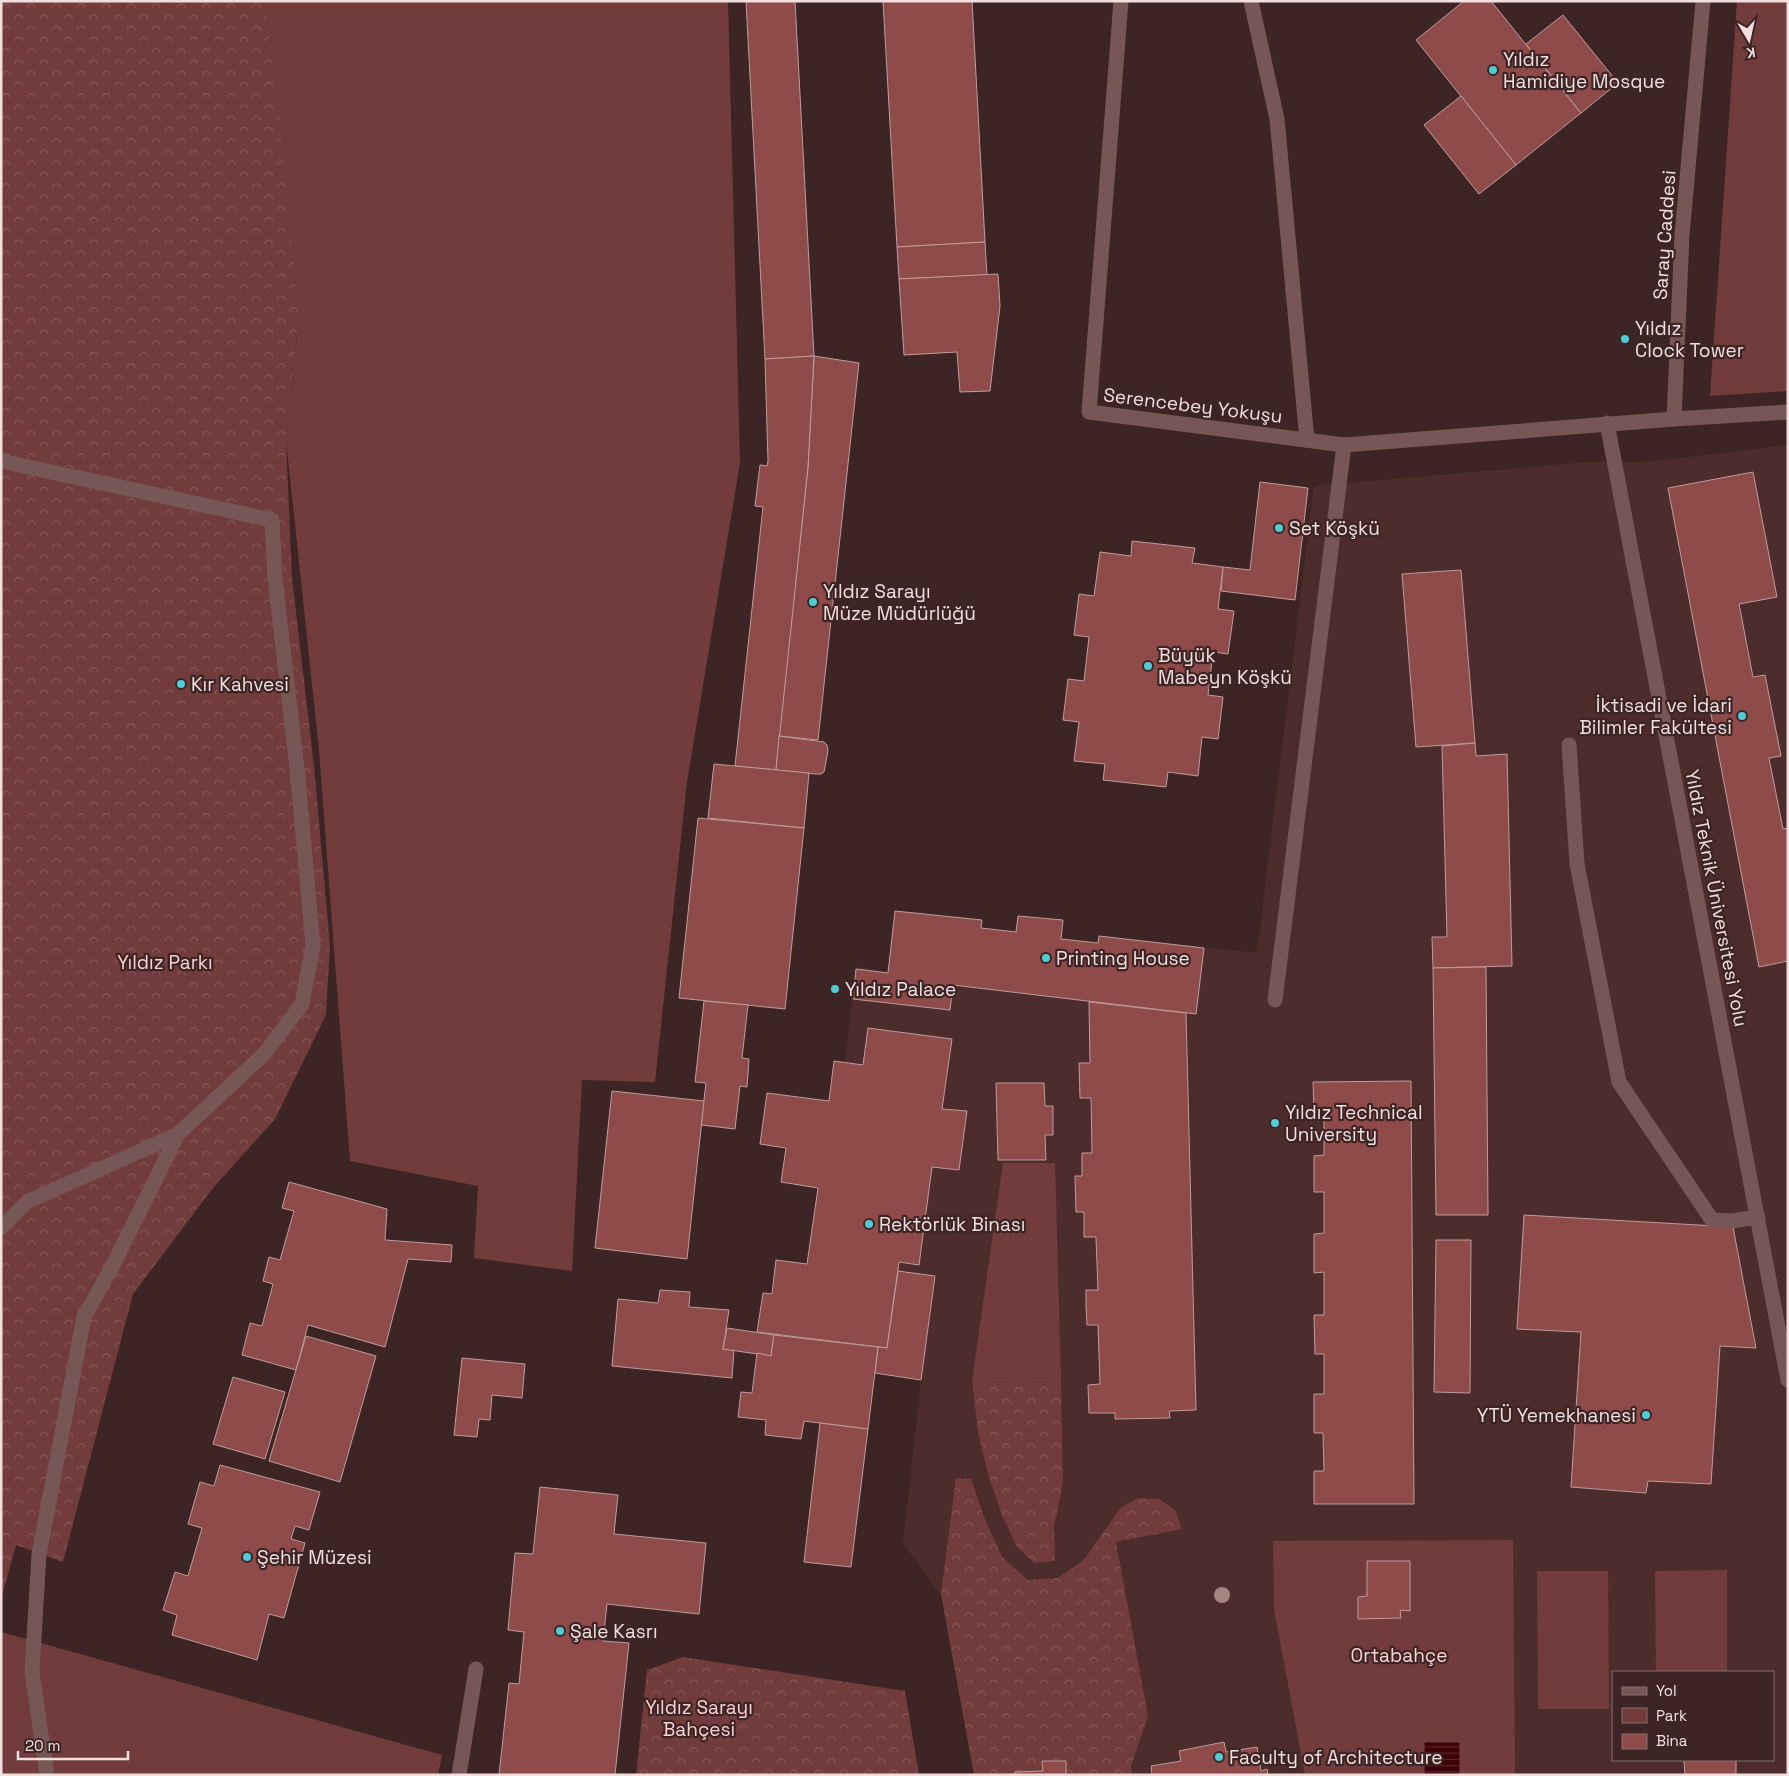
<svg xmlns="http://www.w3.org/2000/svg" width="1789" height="1776" viewBox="0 0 1789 1776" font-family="'Space Grotesk',sans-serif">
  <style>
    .built { fill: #4c2d2c; fill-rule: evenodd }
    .green { fill: #713c3b }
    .forest { fill: url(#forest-crowns) }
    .water { fill: url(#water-rules); stroke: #734348 }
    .building { fill: #8e4b4a; stroke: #be9e9c }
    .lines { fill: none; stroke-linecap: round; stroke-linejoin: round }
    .lane { stroke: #765755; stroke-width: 15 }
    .street { stroke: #765755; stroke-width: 15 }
    .tree { fill: #a68482 }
    .poi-dot { fill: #51ccd4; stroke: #3e2525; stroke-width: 2 }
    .labels { text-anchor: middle; stroke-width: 4.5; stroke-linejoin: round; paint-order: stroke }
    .poi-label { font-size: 19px; fill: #f1e0df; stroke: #3e2525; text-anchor: start }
    .street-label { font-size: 19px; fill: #f1e0df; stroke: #3e2525 }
    .park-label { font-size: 19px; fill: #fcd1cf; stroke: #3e2525 }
  </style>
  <defs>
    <pattern id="forest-crowns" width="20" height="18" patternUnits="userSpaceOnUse" patternTransform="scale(1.25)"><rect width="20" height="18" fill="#713c3b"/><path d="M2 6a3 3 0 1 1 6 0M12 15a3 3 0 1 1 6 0" fill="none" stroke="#865857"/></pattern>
    <pattern id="water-rules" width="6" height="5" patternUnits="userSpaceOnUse" patternTransform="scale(1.25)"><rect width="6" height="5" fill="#3d0007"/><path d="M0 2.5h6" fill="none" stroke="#5a252b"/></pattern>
  </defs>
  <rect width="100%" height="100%" fill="#3e2525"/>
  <path class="built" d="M1788,445V1775H974L941,1595L903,1543L921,1380L875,1373L878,1347L757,1332L763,1293L772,1294L776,1260L807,1264L818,1188L781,1182L786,1148L760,1144L767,1093L828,1101L834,1061L845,1062L856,967L887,971L895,911L982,920L981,928L1016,932L1018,916L1063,920L1061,939L1098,943L1099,936L1257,953L1314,486L1587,462H1646ZM1613,1672H1773V1760H1613Z"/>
  <g class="green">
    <polygon points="263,1 728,1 740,463 687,782 655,1082 582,1080 572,1271 474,1258 478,1186 350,1161 319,750 286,440 299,317"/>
    <polygon points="1737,1 1788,1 1788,391 1710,396"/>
    <polygon points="1003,1163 1055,1163 1061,1382 972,1381"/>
    <polygon points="1513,1540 1515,1775 1305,1775 1274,1609 1273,1541"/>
    <polygon points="1727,1570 1727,1672 1656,1672 1655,1571"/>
    <polygon points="1537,1571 1608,1571 1609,1709 1538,1709"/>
    <polygon points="1,1632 442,1755 438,1775 1,1775"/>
  </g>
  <g class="forest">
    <polygon points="1,1 264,1 279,114 299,317 286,440 292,578 314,766 330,946 326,1015 275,1119 213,1188 133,1294 63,1562 16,1545 1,1600"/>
    <polygon points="972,1381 1061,1382 1063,1483 1054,1527 1055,1561 1034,1563 1017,1547 1002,1515 988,1474 978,1432"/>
    <polygon points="956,1478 971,1479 986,1522 1002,1557 1028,1580 1058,1578 1084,1560 1121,1507 1139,1498 1159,1499 1175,1510 1182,1529 1116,1542 1148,1716 1131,1766 1132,1775 974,1775 941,1594"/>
    <polygon points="683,1657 905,1691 919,1775 636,1775 647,1670"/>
  </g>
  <rect class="water" x="1424" y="1742" width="36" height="33"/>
  <g class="building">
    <polygon points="746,1 795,1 814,356 765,359"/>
    <polygon points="883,1 972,1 985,242 897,247"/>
    <polygon points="1464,1 1491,1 1581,113 1516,165 1416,40"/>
    <polygon points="1563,15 1618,83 1581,113 1526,44"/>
    <polygon points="1461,96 1516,165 1479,194 1424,125"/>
    <polygon points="985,242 987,275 899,279 897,247"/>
    <polygon points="998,274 1000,306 990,391 960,392 957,352 904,355 899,279"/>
    <polygon points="814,356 859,363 818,740 779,736 808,467"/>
    <polygon points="814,356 808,467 776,770 735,766 763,507 755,506 760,465 767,466 768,461 765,359"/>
    <polygon points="1753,472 1777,597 1739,604 1753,677 1765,675 1781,756 1769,758 1783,829 1788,828 1788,961 1759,967 1668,488"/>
    <polygon points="1260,482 1308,488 1295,600 1221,591 1223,567 1250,570"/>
    <polygon points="1132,541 1195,548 1192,563 1223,567 1218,609 1234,611 1228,654 1213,652 1208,695 1223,697 1218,739 1202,737 1198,776 1168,772 1166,787 1103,780 1105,764 1074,761 1079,722 1063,720 1068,679 1084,681 1089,637 1074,635 1079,594 1094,596 1100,552 1131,556"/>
    <polygon points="1461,570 1475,743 1416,747 1402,574"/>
    <polygon points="779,736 824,742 827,745 828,751 824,772 821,774 815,774 776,770"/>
    <polygon points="1475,743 1476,756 1507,754 1512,966 1433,968 1432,937 1447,937 1442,746"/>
    <polygon points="714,764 809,773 804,828 708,818"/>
    <polygon points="698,818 804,828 785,1009 679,998"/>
    <polygon points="895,911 982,920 981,928 1016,932 1018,916 1063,920 1061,939 1098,943 1099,936 1204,948 1196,1014 953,985 950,1010 853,999 856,969 888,973"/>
    <polygon points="1486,967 1488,1215 1436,1215 1433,968"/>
    <polygon points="704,1001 748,1005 742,1058 749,1059 747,1087 740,1086 735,1129 701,1125 706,1083 695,1082"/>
    <polygon points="1089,1002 1186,1013 1196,1410 1169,1411 1170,1418 1115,1419 1115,1413 1089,1413 1088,1385 1100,1384 1098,1325 1087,1325 1086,1306 1086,1290 1098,1290 1096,1237 1084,1237 1084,1212 1076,1212 1075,1176 1082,1176 1082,1153 1092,1153 1091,1098 1080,1098 1079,1063 1090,1063"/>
    <polygon points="868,1028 952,1039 942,1109 967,1111 959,1170 932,1167 919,1265 899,1262 887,1348 757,1332 763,1293 772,1294 776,1260 807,1264 818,1188 781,1182 786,1148 760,1144 767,1093 829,1101 834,1061 863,1065"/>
    <polygon points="1411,1081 1414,1504 1314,1504 1314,1471 1324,1471 1323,1433 1314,1433 1314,1394 1324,1394 1324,1354 1315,1354 1314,1315 1324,1315 1324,1272 1314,1273 1314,1234 1324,1233 1324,1192 1314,1192 1314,1156 1324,1155 1324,1112 1314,1113 1313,1082"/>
    <polygon points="996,1083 1044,1083 1045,1106 1053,1106 1053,1135 1045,1135 1046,1160 998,1160"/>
    <polygon points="612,1091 704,1101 687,1259 595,1248"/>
    <polygon points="289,1182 387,1209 385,1240 452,1245 451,1262 408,1259 385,1347 308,1325 296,1370 242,1355 250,1323 262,1326 273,1284 263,1281 269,1257 280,1260 294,1211 282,1208"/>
    <polygon points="1524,1215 1733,1227 1756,1348 1720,1346 1711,1484 1648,1481 1646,1493 1571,1487 1581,1332 1517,1329"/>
    <polygon points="1436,1240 1471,1240 1470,1393 1434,1392"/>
    <polygon points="898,1271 935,1276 921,1380 875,1373 878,1347 887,1348"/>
    <polygon points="660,1290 690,1292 689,1307 729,1310 723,1349 734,1350 732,1378 612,1366 618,1299 658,1303"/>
    <polygon points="727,1328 774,1335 771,1356 723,1349"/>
    <polygon points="774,1335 878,1347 868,1429 804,1421 801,1439 765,1435 766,1420 738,1417 741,1392 752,1393 757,1353 771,1356"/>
    <polygon points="306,1336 376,1356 340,1482 269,1461"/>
    <polygon points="462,1358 525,1364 522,1398 492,1395 490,1420 479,1419 477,1437 454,1435"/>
    <polygon points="233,1377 285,1392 265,1459 213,1444"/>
    <polygon points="820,1423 868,1429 851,1567 804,1562"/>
    <polygon points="220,1465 320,1492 309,1530 295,1526 291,1539 305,1543 284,1618 269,1614 257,1660 172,1635 177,1615 163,1610 175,1572 188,1576 202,1528 188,1524 200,1482 214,1486"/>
    <polygon points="540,1487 618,1495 614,1534 706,1543 699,1614 607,1604 603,1641 629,1643 615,1775 499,1775 509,1683 519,1684 524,1632 508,1630 515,1553 533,1554"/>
    <polygon points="1367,1561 1410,1561 1410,1611 1400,1610 1401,1618 1358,1619 1358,1597 1367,1596"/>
    <polygon points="1224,1742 1226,1752 1257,1747 1261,1771 1267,1769 1268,1775 1152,1775 1151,1766 1181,1761 1179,1751"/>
    <polygon points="1684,1760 1736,1760 1736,1775 1685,1775"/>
    <polygon points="1042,1761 1066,1761 1066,1775 1015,1775 1015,1772 1043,1771"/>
  </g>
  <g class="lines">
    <g class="lane">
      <polyline points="1251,1 1277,119 1307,440"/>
      <polyline points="1607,423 1788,1380"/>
      <polyline points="1,461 272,520 275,579 297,768 313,946 302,1004 265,1053 178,1134 27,1202 1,1228"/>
      <polyline points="1569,745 1577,864 1619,1082 1712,1220 1732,1221 1758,1217"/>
      <polyline points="1275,1000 1344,445"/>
      <polyline points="47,1775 32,1672 39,1554 84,1317 111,1269 178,1134"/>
      <polyline points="459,1775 476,1669"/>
    </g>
    <g class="street">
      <polyline points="1121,1 1089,412 1344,445 1674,419"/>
      <polyline points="1703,1 1682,235 1674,419 1788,412"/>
    </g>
  </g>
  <circle class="tree" cx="1222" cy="1595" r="8"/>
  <g class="poi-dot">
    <circle cx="1493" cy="70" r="5"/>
    <circle cx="1625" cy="339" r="5"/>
    <circle cx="1279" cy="528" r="5"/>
    <circle cx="813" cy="602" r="5"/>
    <circle cx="1148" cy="666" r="5"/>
    <circle cx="181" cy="684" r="5"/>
    <circle cx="1742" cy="716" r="5"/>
    <circle cx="1046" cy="958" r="5"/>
    <circle cx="835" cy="989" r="5"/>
    <circle cx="1275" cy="1123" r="5"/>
    <circle cx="869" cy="1224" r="5"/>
    <circle cx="1646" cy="1415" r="5"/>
    <circle cx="247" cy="1557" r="5"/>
    <circle cx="560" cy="1631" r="5"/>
    <circle cx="1219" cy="1757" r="5"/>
  </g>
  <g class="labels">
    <g class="poi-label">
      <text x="1503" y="66">Yıldız<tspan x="1503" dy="22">Hamidiye Mosque</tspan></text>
      <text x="1635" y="335">Yıldız<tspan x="1635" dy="22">Clock Tower</tspan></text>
      <text x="1289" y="535">Set Köşkü</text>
      <text x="823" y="598">Yıldız Sarayı<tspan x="823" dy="22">Müze Müdürlüğü</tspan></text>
      <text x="1158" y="662">Büyük<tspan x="1158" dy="22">Mabeyn Köşkü</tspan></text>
      <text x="191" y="691">Kır Kahvesi</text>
      <text x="1732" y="712" text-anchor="end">İktisadi ve İdari<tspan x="1732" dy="22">Bilimler Fakültesi</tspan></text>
      <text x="1056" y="965">Printing House</text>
      <text x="845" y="996">Yıldız Palace</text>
      <text x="1285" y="1119">Yıldız Technical<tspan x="1285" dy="22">University</tspan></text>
      <text x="879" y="1231">Rektörlük Binası</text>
      <text x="1636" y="1422" text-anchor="end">YTÜ Yemekhanesi</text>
      <text x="257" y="1564">Şehir Müzesi</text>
      <text x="570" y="1638">Şale Kasrı</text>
      <text x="1229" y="1764">Faculty of Architecture</text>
    </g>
    <g class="street-label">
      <text transform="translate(1664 235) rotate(-86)" y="7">Saray Caddesi</text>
      <text transform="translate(1193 405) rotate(7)" y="7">Serencebey Yokuşu</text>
      <text transform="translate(1717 898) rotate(79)" y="7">Yıldız Teknik Üniversitesi Yolu</text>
    </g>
    <g class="park-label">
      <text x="165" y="969">Yıldız Parkı</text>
      <text x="1399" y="1662">Ortabahçe</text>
      <text x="699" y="1714">Yıldız Sarayı<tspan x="699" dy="22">Bahçesi</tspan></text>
    </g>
  </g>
  <rect width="1789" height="1776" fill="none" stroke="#f1e0df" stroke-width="5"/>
  <rect x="1612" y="1671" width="162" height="90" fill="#3e2525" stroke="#86706f"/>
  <rect x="1622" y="1687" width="25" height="8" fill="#765755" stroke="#86706f"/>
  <text x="1656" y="1696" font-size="15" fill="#f1e0df">Yol</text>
  <rect x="1622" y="1708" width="25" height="15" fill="#713c3b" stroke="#86706f"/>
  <text x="1656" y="1721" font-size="15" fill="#f1e0df">Park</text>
  <rect x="1622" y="1734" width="25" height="15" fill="#8e4b4a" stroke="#86706f"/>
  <text x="1656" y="1746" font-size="15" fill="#f1e0df">Bina</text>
  <g transform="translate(1749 40) rotate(171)" stroke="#3e2525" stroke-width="4" paint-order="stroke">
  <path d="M0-4L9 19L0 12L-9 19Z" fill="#f1e0df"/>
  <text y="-8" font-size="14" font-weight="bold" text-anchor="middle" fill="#f1e0df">K</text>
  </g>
  <path d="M18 1751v8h110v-8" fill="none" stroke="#f1e0df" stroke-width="2.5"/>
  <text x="25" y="1751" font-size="15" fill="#f1e0df" stroke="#3e2525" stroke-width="4" paint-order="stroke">20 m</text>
</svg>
